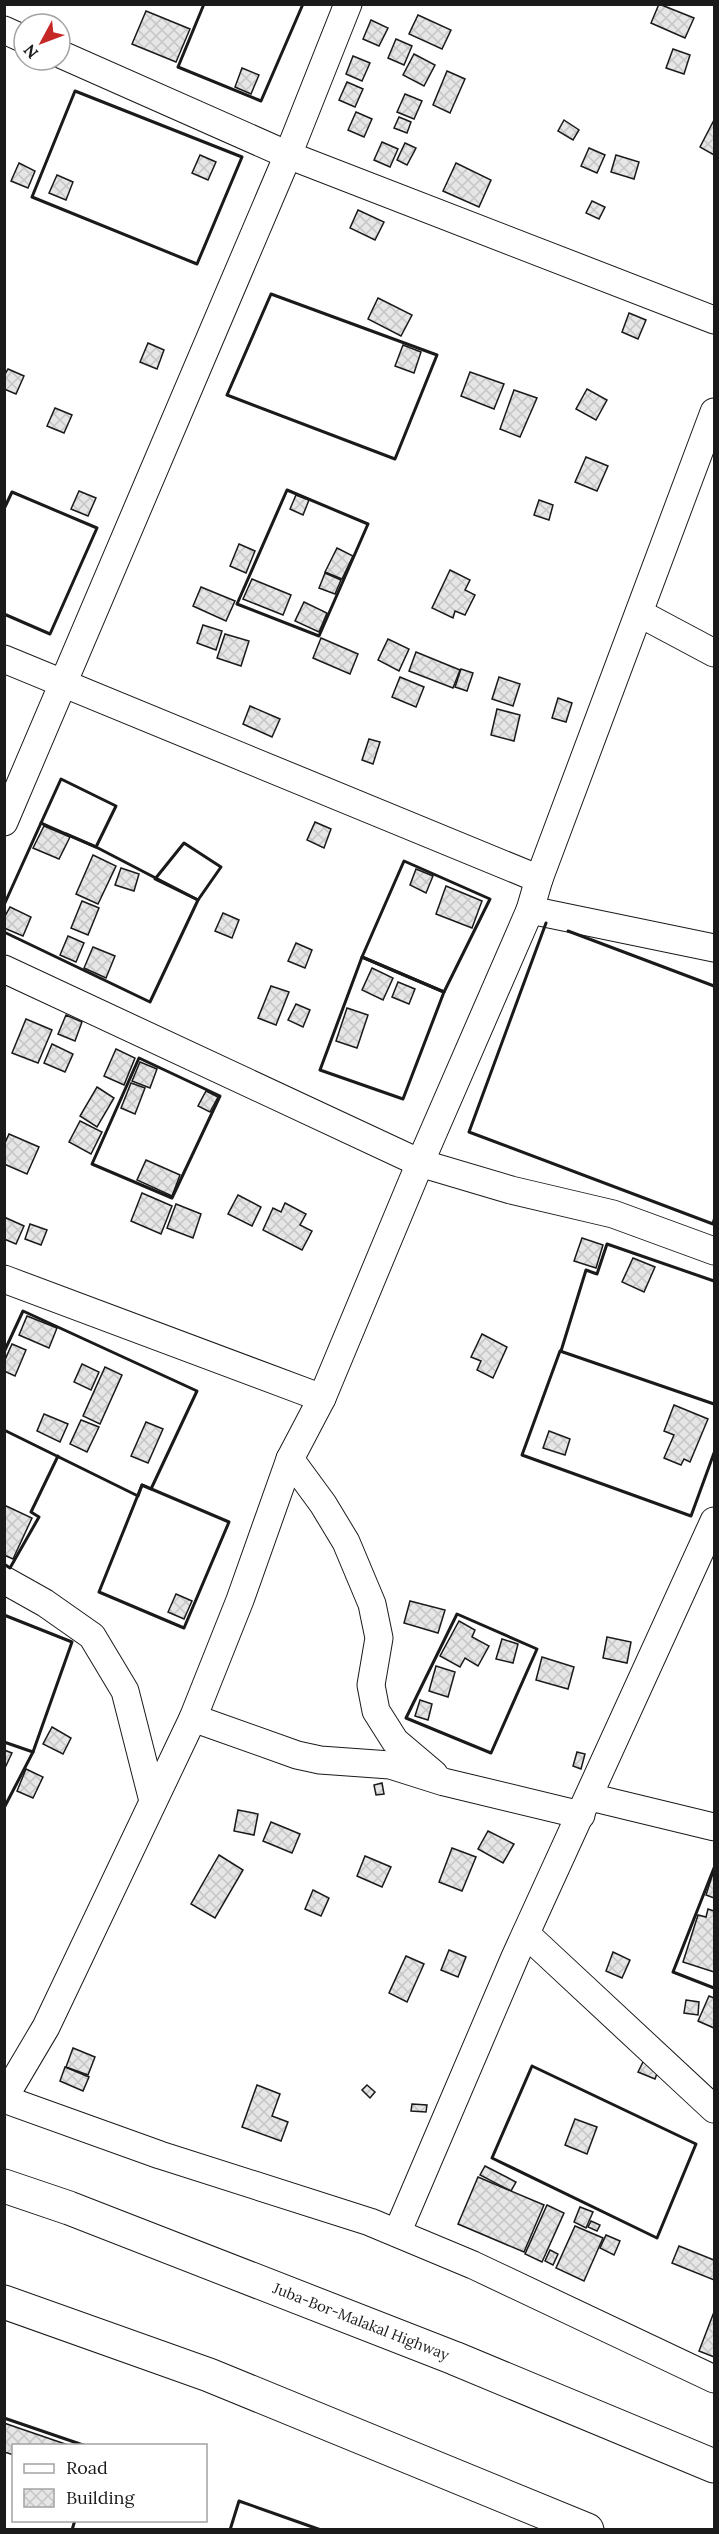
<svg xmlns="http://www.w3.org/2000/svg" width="719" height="2534" viewBox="0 0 719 2534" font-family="Lora,serif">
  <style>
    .building { fill: url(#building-cross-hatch); stroke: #1a1a1a; stroke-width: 1.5 }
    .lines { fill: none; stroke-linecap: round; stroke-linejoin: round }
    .street-casing { stroke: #1a1a1a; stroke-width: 29 }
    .highway-casing { stroke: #1a1a1a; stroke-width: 35 }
    .street { stroke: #fff; stroke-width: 27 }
    .highway { stroke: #fff; stroke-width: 33 }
    .wall { stroke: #1a1a1a; stroke-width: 3 }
    .labels { text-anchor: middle; stroke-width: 4.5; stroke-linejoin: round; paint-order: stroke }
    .street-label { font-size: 15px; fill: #1a1a1a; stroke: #fff }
  </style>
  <defs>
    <pattern id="building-cross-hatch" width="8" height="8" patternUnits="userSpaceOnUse" patternTransform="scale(1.5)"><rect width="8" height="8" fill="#e6e6e6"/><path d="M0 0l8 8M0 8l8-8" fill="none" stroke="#c5c5c5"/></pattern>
  </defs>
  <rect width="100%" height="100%" fill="#fff"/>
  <g class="building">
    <polygon points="659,4 694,18 685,38 651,23"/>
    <polygon points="146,11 190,29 176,62 132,44"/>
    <polygon points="418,15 451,30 442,49 409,34"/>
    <polygon points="371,20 388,28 379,46 363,39"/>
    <polygon points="396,39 412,46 404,65 388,58"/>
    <polygon points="673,49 690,55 684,74 666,68"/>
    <polygon points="414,54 435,65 424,86 403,75"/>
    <polygon points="353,56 370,63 362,81 346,74"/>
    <polygon points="242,68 259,75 251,94 235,87"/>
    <polygon points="447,71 465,79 450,113 433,105"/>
    <polygon points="347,82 363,89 355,107 339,100"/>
    <polygon points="405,94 422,101 414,119 397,112"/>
    <polygon points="356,112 372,119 364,137 348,130"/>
    <polygon points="399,117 411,122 407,133 394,128"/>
    <polygon points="564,120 579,130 573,140 558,131"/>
    <polygon points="714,120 714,155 700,147"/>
    <polygon points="382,142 398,149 390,167 374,160"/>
    <polygon points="405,143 416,148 407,165 397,160"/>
    <polygon points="589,148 605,155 597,173 581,166"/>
    <polygon points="200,155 216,162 208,180 192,173"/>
    <polygon points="616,155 639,162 634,179 611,172"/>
    <polygon points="19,163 35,171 28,188 11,181"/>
    <polygon points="456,163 491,180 479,207 443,191"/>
    <polygon points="57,175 73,182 66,200 49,193"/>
    <polygon points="592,201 605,207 599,219 586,213"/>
    <polygon points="358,210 384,222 375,240 350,228"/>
    <polygon points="378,298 412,315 401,336 368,319"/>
    <polygon points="629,313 646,320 638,339 622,332"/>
    <polygon points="148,343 164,350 157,369 140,362"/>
    <polygon points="403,345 421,352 414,373 395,366"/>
    <polygon points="8,369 24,376 16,394 4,389 4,376"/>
    <polygon points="470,372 504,384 494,409 461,396"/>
    <polygon points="587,389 607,400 596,420 576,409"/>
    <polygon points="514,390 537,398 520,437 500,429"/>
    <polygon points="55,408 72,415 64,433 47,426"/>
    <polygon points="586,457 608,466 597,491 575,482"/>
    <polygon points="79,491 96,498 88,516 71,509"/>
    <polygon points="296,495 309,500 303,515 290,509"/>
    <polygon points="539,500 553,505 549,520 534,515"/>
    <polygon points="239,544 255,551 246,573 230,566"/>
    <polygon points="337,548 353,556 342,579 325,572"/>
    <polygon points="450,570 470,580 465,590 475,595 465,615 455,611 453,618 432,608"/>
    <polygon points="325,573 341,580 335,594 319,588"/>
    <polygon points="252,579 291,595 283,615 243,599"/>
    <polygon points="201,587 235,601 226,621 193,606"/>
    <polygon points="304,602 327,613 319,632 295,621"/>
    <polygon points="203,625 222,631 216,650 197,643"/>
    <polygon points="225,634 249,641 241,666 217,658"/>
    <polygon points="321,638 358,654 350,674 313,658"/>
    <polygon points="388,639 409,649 399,671 378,660"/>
    <polygon points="416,652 460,670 453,688 409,671"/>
    <polygon points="461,669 473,673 467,691 455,687"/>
    <polygon points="400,677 424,687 416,707 392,697"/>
    <polygon points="499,677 520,684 513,706 492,699"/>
    <polygon points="558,698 572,703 566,722 552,718"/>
    <polygon points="250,706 280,719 272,737 243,724"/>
    <polygon points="497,709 520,715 514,741 491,735"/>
    <polygon points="369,739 380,742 373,764 362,760"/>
    <polygon points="315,822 331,829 324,848 307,840"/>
    <polygon points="44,826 70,837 59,859 33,848"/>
    <polygon points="93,855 116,866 98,904 76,894"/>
    <polygon points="121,868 139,874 134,891 115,885"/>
    <polygon points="416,869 433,876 426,893 410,885"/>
    <polygon points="446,886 482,901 472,928 436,914"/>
    <polygon points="82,901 99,908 88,935 71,928"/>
    <polygon points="10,907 31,917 23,936 4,928 4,918"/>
    <polygon points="223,913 239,920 232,938 215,931"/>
    <polygon points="68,936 84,943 76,962 60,955"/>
    <polygon points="296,943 312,950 305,968 288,961"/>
    <polygon points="93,947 115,956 106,978 84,968"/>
    <polygon points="372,968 393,978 383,1000 362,990"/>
    <polygon points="398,982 415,989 409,1004 392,997"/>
    <polygon points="271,986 289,992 276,1025 258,1018"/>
    <polygon points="296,1004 310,1010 303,1027 288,1020"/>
    <polygon points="347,1008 368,1015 357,1048 336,1041"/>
    <polygon points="66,1015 82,1022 75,1041 58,1034"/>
    <polygon points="26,1019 52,1030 38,1063 12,1053"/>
    <polygon points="52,1044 73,1054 65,1072 44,1063"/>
    <polygon points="116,1049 135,1058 124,1085 104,1076"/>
    <polygon points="140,1062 157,1069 150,1088 132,1081"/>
    <polygon points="131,1083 145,1088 135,1114 121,1108"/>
    <polygon points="97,1087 114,1098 97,1127 80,1116"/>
    <polygon points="206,1091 218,1097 210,1112 198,1106"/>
    <polygon points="80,1121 102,1132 91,1154 69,1142"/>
    <polygon points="9,1134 39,1147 27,1174 4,1164 4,1145"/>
    <polygon points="146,1160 180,1175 172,1196 137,1180"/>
    <polygon points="142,1193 172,1206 161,1234 131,1221"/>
    <polygon points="238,1195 261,1207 252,1226 228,1214"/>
    <polygon points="285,1203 306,1214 300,1225 312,1231 302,1250 263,1230 273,1208 281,1212"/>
    <polygon points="176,1204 201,1214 193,1238 167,1228"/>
    <polygon points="4,1217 24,1226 16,1244 4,1239"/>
    <polygon points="30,1224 47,1230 41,1245 25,1239"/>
    <polygon points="582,1238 603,1245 596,1268 574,1261"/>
    <polygon points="633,1258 655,1267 644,1292 622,1282"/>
    <polygon points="27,1316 57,1328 49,1348 19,1335"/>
    <polygon points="482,1334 507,1347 493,1378 477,1370 481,1361 471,1357"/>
    <polygon points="12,1344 26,1350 15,1376 4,1371 4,1362"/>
    <polygon points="82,1364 99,1372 91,1390 74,1382"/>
    <polygon points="105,1367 122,1375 100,1424 83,1416"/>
    <polygon points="674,1405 708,1419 690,1462 684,1459 681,1465 664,1458 674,1435 664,1431"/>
    <polygon points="44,1414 68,1424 60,1442 37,1431"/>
    <polygon points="81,1420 99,1427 87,1452 70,1444"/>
    <polygon points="146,1422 163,1429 148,1463 131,1456"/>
    <polygon points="549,1431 570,1439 565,1455 543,1448"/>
    <polygon points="4,1505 32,1518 13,1559 4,1555"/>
    <polygon points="176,1594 192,1601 184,1619 168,1612"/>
    <polygon points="410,1601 445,1610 438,1633 404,1623"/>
    <polygon points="459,1621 475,1630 472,1637 489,1646 478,1666 465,1658 460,1667 440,1656"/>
    <polygon points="607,1637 631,1642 627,1663 603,1658"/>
    <polygon points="502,1639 518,1644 513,1663 496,1659"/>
    <polygon points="542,1657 574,1667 568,1689 536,1680"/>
    <polygon points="436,1666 455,1672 448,1697 429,1691"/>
    <polygon points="420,1700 432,1704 428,1720 415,1716"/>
    <polygon points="52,1727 71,1738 63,1754 43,1744"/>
    <polygon points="4,1750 12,1753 4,1770"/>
    <polygon points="577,1752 585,1754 581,1769 573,1766"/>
    <polygon points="26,1769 43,1777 33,1798 17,1791"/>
    <polygon points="382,1783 384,1794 376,1795 374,1785"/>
    <polygon points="238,1810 258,1814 254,1835 234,1831"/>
    <polygon points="271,1822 300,1834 292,1853 263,1841"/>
    <polygon points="488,1831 514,1844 503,1863 478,1849"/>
    <polygon points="452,1848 476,1857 462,1891 439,1882"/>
    <polygon points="219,1855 243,1870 215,1918 191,1904"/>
    <polygon points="365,1856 391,1867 382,1887 357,1876"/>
    <polygon points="714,1870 714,1898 706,1895"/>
    <polygon points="313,1890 329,1898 321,1916 305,1909"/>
    <polygon points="708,1909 714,1911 714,1972 683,1962 698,1915 706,1917"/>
    <polygon points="449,1950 466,1957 458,1977 441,1970"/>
    <polygon points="613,1952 630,1960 622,1978 606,1971"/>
    <polygon points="406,1956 424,1964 407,2002 389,1993"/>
    <polygon points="709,1996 714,1998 714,2028 698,2021"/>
    <polygon points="686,2000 699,2002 698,2015 684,2013"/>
    <polygon points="73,2048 95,2057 88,2075 66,2067"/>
    <polygon points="643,2062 659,2068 655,2079 638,2072"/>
    <polygon points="65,2067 89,2077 83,2091 60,2081"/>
    <polygon points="257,2085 280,2094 272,2116 288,2122 281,2141 242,2127"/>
    <polygon points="367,2085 375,2092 370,2098 362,2090"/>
    <polygon points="412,2104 427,2105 426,2112 411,2111"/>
    <polygon points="575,2119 597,2127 587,2154 565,2145"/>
    <polygon points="485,2166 516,2182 511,2191 480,2175"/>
    <polygon points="478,2177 544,2205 524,2252 458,2224"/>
    <polygon points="547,2205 564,2213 542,2262 525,2254"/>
    <polygon points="580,2207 593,2212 586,2228 574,2222"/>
    <polygon points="591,2221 600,2225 597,2231 588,2227"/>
    <polygon points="575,2226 603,2238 584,2281 556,2268"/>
    <polygon points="606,2235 620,2241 614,2255 600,2248"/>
    <polygon points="679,2246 714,2260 714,2280 672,2263"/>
    <polygon points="550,2250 558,2254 553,2265 545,2261"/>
    <polygon points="714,2312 714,2357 699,2351"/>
    <polygon points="4,2423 71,2446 14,2446 14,2455 4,2452"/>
  </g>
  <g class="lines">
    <defs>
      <g id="street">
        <polyline points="4,30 24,39"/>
        <polyline points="60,54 288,155 714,320"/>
        <polyline points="639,613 714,653"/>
        <polyline points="4,659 539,879"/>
        <polyline points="4,822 288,155 348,4"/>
        <polyline points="530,910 714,948"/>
        <polyline points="4,969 420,1163 511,1190 613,1214 714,1251"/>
        <polyline points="4,1279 322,1398"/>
        <polyline points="290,1459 323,1504 346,1542 372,1604 379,1638 371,1685 376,1711 395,1741 434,1774"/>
        <polyline points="4,1580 45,1603 92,1636 125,1691 153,1801"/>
        <polyline points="193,1718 297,1755 320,1760 390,1765 444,1782 581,1815"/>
        <polyline points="590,1797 714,1827"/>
        <polyline points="526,1934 714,2109"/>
        <polyline points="4,2098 46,2027 193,1718 240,1600 290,1459 322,1398 420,1163 530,910 539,879 714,412"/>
        <polyline points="4,2099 160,2155 370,2222 473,2265 714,2379"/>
        <polyline points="397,2233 515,1957 714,1521"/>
      </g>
      <g id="highway">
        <path id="s1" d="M4,2186L69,2208L454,2358L714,2466"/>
        <polyline points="4,2302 209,2375 587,2530"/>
      </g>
    </defs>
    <use href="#street" class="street-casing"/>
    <use href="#highway" class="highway-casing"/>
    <use href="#street" class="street"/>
    <use href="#highway" class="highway"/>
    <g class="wall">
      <polyline points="204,4 178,67 261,101 303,4"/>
      <polygon points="75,91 242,157 197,264 32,197"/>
      <polygon points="271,294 437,355 395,459 227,395"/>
      <polygon points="287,490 368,524 319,636 237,604"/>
      <polyline points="4,509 12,492 97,528 50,634 4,614"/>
      <polygon points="61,779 116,806 96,847 41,823"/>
      <polygon points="184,843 221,867 198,900 155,879"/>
      <polygon points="404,861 490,899 444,992 362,957"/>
      <polyline points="4,905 41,823 47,826"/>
      <polyline points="546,923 469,1132 713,1224 714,1220"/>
      <polyline points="568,931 714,986"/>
      <polyline points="4,932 150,1002 198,900 96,847 66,834"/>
      <polygon points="362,957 444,992 403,1099 320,1070"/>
      <polygon points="139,1058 220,1096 172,1198 92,1164"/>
      <polyline points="561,1351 586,1270 597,1274 607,1244 714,1281"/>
      <polyline points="4,1352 23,1311 197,1391 151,1489 142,1485 138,1496 4,1430"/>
      <polyline points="714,1404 560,1351 522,1455 691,1516 714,1453"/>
      <polygon points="142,1485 229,1522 184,1628 99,1592"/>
      <polyline points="4,1564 10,1568 39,1517 31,1512 58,1456"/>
      <polygon points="457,1614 537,1649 491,1753 406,1718"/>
      <polyline points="4,1615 72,1642 33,1752 4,1742"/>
      <polyline points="4,1808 33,1752"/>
      <polyline points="714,1868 673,1972 714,1988"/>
      <polygon points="532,2066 696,2144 657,2238 492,2158"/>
      <polyline points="4,2418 86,2446"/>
      <polyline points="72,2530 75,2520"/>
      <polyline points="230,2530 239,2501 321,2530"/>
    </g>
  </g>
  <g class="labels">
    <g class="street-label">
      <text dy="5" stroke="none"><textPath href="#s1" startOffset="382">Juba-Bor-Malakal Highway</textPath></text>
    </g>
  </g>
  <rect width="719" height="2534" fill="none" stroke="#1a1a1a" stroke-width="12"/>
  <rect x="12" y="2444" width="195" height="78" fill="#ffffff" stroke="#a3a3a3" stroke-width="1.5"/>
  <rect x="24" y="2464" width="30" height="9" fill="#ffffff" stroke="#a3a3a3" stroke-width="1.5"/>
  <text x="66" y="2474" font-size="18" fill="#1a1a1a">Road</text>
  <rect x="24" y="2489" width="30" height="18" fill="url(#building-cross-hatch)" stroke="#a3a3a3" stroke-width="1.5"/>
  <text x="66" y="2504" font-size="18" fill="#1a1a1a">Building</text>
  <g transform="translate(42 42) rotate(229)"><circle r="28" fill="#ffffff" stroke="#a3a3a3" stroke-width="1.5"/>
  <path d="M0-4.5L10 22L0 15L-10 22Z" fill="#c62828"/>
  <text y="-9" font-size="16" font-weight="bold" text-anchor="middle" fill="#1a1a1a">N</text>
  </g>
</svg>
